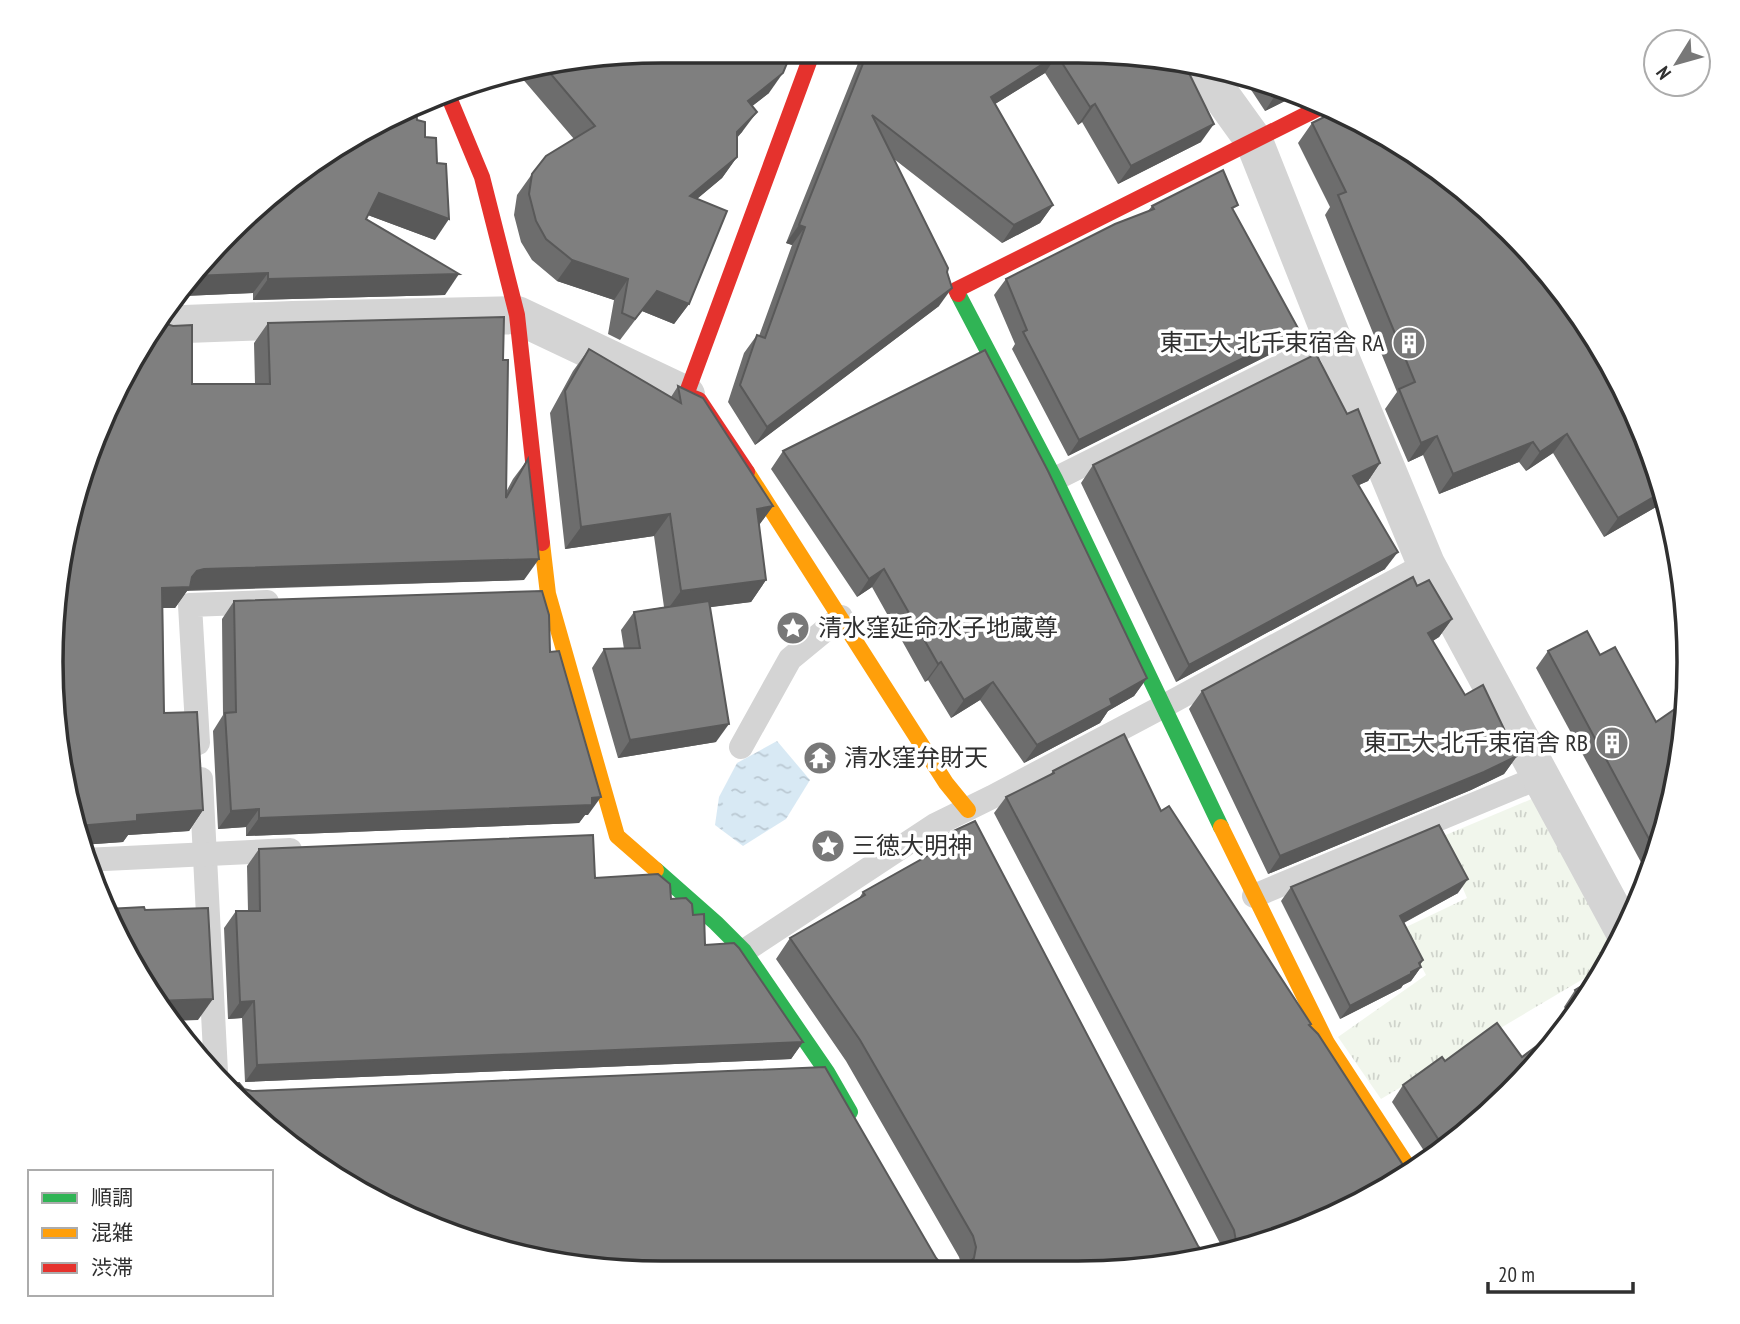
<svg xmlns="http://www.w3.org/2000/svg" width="1740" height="1324" viewBox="0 0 1740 1324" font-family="'PT Sans Narrow','Noto Sans JP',sans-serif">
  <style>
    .grass { fill: url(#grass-tufts) }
    .water { fill: url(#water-ripples) }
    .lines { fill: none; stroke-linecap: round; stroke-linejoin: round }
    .lane { stroke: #d4d4d4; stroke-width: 24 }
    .street { stroke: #d4d4d4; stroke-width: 38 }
    .fast { stroke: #30b455; stroke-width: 16 }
    .slow { stroke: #ff9f0a; stroke-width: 16 }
    .jam { stroke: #e5322d; stroke-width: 16 }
    .wall { fill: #6d6d6d }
    .shaded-wall { fill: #595959 }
    .building { fill: #7f7f7f; stroke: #595959; stroke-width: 2 }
    .labels { text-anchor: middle; stroke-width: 7; stroke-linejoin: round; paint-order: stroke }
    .poi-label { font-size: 24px; fill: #303030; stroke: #fff; text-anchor: start }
    .rim { fill: none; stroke: #303030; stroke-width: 3.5 }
  </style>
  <defs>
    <pattern id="grass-tufts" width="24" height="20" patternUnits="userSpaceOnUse" patternTransform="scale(1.75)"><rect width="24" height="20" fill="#f1f6ec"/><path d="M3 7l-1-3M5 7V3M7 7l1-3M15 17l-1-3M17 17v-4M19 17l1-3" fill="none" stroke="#cfd3cb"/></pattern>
    <pattern id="water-ripples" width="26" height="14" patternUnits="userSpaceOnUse" patternTransform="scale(1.75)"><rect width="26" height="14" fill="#d8e9f4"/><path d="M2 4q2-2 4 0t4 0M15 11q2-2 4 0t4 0" fill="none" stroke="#bac8d2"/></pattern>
  </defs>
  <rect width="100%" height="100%" fill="#fff"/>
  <polygon class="grass" points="1534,798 1615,948 1605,966 1381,1099 1338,1037 1426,975 1402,929 1467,898 1441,837"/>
  <polygon class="water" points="777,741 810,780 786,819 743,846 715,825 719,797 737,763"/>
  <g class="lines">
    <g class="lane">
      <polyline points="1055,479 1333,340"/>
      <polyline points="198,743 190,605 267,602"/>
      <polyline points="741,747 790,659 841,617"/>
      <polyline points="201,779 216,1072"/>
      <polyline points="84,860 290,850"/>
      <polyline points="1254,896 1540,777"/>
      <polyline points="744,951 935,825 992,797 1164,706 1426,564"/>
    </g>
    <g class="street">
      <polyline points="1200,66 1254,141 1333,340 1426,564 1624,931"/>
      <polyline points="158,325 293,320 517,315 686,395"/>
    </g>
    <g class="fast">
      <polyline points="958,294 1055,479 1221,827"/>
      <polyline points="656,870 716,923 744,951 827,1072 850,1112"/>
    </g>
    <g class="slow">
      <polyline points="747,472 946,783 968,810"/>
      <polyline points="542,543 548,594 617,836 656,870"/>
      <polyline points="1221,827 1327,1043 1412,1173"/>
    </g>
    <g class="jam">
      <polyline points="448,95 482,177 517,315 542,543"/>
      <polyline points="958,294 956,290 1325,105"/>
      <polyline points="747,472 699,400 686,395 813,51"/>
    </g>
  </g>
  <g class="wall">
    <polygon points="662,51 769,93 752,106 742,132 737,138 737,157 722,178 697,199 689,304 674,324 642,311 620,340 608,334 614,300 557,281 532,260 521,242 514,215 517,195 532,174 574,139 515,70"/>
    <polygon points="863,51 1118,52 1201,142 1118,184 1082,122 1078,125 1045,73 995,104 1053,205 1040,223 1002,243 894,159 939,306 755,445 728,402 744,353 757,335 759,336 792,245 786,243"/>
    <polygon points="1240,73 1297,95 1265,111"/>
    <polygon points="417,120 435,240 368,215 366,219 445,295 253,300 253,293 183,296 178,302 173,303"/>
    <polygon points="1312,123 1643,428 1643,430 1639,437 1652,458 1663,496 1656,507 1604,537 1553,453 1526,471 1519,462 1439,494 1423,455 1408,462 1385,409 1397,392 1325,215 1330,207 1298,143"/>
    <polygon points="1152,206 1234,211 1299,330 1287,346 1068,456 1012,349 1015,344 994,295 1006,279 1148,211"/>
    <polygon points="268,323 503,360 506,492 513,479 528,459 524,580 187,591 175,608 163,608 164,713 203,810 189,831 128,835 123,842 81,845 52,702 63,542 192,384 255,384 254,343"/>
    <polygon points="589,349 671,397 678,386 773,506 759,525 766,580 751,602 710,607 716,742 618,758 592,668 604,649 624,649 621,630 634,612 664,607 654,536 565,549 550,413 573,371"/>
    <polygon points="1347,414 1380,463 1368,481 1359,485 1385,569 1176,682 1081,483 1093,465"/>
    <polygon points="783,451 1147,678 1134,696 1108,711 1100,723 1024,763 980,700 951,718 928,680 925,682 872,587 857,597 771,469"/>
    <polygon points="1674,531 1677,542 1680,565 1665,544"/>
    <polygon points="1417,586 1452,619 1439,637 1433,641 1465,695 1517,756 1504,774 1471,790 1268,874 1189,709 1202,691"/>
    <polygon points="234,601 550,652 588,815 585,815 579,823 246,836 246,827 218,829 213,731 223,715 222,619"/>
    <polygon points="1548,651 1600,655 1656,722 1678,781 1649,877 1536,668"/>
    <polygon points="1053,771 1161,811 1311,1024 1275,1241 1224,1253 1222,1247 994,813 1006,797 1050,775"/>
    <polygon points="949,833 1198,1246 1205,1254 962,1267 959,1257 846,1061 776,959 790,938 858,900 863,892 936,851"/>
    <polygon points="259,849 595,878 671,899 705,945 803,1042 791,1059 245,1082 242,1018 228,1019 224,928 236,911 248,911 247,866"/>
    <polygon points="1291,887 1458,893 1404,923 1423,960 1420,965 1421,967 1411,981 1403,985 1401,988 1340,1019 1281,901"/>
    <polygon points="1575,990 1586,1001 1572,1019 1564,1007"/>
    <polygon points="1522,1057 1510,1094 1430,1160 1392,1102 1403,1085 1445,1061"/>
  </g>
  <g class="shaded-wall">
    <polygon points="1057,55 1045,73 979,114 991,97"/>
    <polygon points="783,73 769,93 733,121 748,101"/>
    <polygon points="1283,89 1297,95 1265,111 1278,91"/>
    <polygon points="1095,104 1082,122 1078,125 1090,107"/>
    <polygon points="757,112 742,132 722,152 737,132"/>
    <polygon points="1214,124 1201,142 1118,184 1131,166"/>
    <polygon points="737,157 722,178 675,217 690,196"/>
    <polygon points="379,193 449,219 435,240 365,214"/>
    <polygon points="1053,205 1040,223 1002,243 1014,225"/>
    <polygon points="799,225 805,227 792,245 786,243"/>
    <polygon points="572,260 628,279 614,300 557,281"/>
    <polygon points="268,273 253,293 183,296 178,302 173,303 187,282 193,276"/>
    <polygon points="459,274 445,295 253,300 268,279"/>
    <polygon points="952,288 939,306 755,445 767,427"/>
    <polygon points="657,291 689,304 674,324 642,311 620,340"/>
    <polygon points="1299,330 1287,346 1068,456 1079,440"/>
    <polygon points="1643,429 1643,430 1632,447 1636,432"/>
    <polygon points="1567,434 1553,453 1526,471 1540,452"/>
    <polygon points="1437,436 1423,455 1408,462 1421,443"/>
    <polygon points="1533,442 1519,462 1439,494 1453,474"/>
    <polygon points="1380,463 1368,481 1341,493 1353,476"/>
    <polygon points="1662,492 1663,496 1656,507 1604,537 1618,518"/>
    <polygon points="773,506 757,528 757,509"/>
    <polygon points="670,514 654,536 565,549 581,527"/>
    <polygon points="1398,552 1385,569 1176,682 1189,665"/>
    <polygon points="539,559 524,580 190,590 187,591 175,608 148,608 162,588 197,571 204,569"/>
    <polygon points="884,569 872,587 857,597 869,579"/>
    <polygon points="766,580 751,602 665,613 681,591"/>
    <polygon points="1452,619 1439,637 1415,651 1428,633"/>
    <polygon points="941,662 928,680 925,682 938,664"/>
    <polygon points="1147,678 1134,696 1108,711 1100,723 1024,763 1037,745 1110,699"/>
    <polygon points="993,682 980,700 951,718 964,700"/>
    <polygon points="729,724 716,742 618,758 630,740"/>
    <polygon points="1517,756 1504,774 1471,790 1268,874 1280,856"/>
    <polygon points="601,797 588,815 585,815 579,823 246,836 259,818"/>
    <polygon points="259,809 246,827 218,829 231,811"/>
    <polygon points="203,810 189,831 128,835 123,842 81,845 77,826 137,815"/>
    <polygon points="1468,879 1458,893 1390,930 1400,916"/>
    <polygon points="1423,960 1417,969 1421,967 1411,981 1403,985 1401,988 1340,1019 1350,1006"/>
    <polygon points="213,999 198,1020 170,1021 154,1001"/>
    <polygon points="254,1001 242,1018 228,1019 240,1002"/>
    <polygon points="803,1042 791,1059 245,1082 257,1065"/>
  </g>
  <g class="building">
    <polygon points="662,51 792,51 783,73 748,101 757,112 737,132 737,157 690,196 727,211 689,304 657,291 635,319 622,313 628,279 572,260 546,239 536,221 529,194 532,174 546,156 595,126 544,66"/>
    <polygon points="868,51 1118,52 1184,63 1214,124 1131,166 1095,104 1090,107 1057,55 991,97 1053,205 1014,225 872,115 948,268 947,272 952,288 767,427 740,385 757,335 765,338 805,227 799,225"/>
    <polygon points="416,108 417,120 425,122 425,137 436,138 437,163 446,164 449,219 379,193 366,219 459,274 268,279 268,273 193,276 193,282 187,282 203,259 356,133"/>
    <polygon points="1338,110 1349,114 1450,177 1586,322 1643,428 1636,432 1652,458 1662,492 1618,518 1567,434 1540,452 1533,442 1453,474 1437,436 1421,443 1399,389 1415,382 1338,195 1346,192 1312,123"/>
    <polygon points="1223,170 1238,205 1232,208 1299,330 1079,440 1023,332 1027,330 1006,279 1115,224 1154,209 1152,206"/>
    <polygon points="504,317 503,360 508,360 506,498 528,459 539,559 204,569 197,571 192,577 190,587 162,588 164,713 197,712 203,810 137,815 137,821 77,826 55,719 60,718 61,566 63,542 114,391 160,322 173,326 192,325 192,384 270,384 268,323"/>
    <polygon points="589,349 681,403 678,386 703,398 773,506 757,509 766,580 681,591 670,514 581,527 565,391"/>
    <polygon points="985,350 1048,471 1147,678 1110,699 1112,705 1037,745 993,682 964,700 941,662 938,664 884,569 869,579 783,451"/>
    <polygon points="1316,354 1347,414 1358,409 1380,463 1353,476 1398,552 1189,665 1093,465"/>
    <polygon points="1413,577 1417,586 1429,580 1452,619 1428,633 1465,695 1483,685 1517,756 1484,772 1280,856 1202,691"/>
    <polygon points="542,591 549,615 550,652 559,651 601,797 592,798 592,805 259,818 259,809 231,811 225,713 236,712 234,601"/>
    <polygon points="709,601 729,724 630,740 604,649 640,648 634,612"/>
    <polygon points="1587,631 1600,655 1615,647 1656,722 1685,702 1678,781 1656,852 1548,651"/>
    <polygon points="1124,734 1161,811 1169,806 1311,1024 1309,1025 1318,1034 1405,1168 1411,1173 1275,1241 1242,1248 1239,1243 1236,1245 1236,1241 1234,1230 1006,797 1054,773 1053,771"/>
    <polygon points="975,821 1198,1246 1205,1254 1209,1256 1157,1268 959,1268 966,1266 974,1258 976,1247 973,1236 860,1040 790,938 865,895 863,892 952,842 949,833"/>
    <polygon points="1439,825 1468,879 1400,916 1423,960 1419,963 1421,967 1411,972 1411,974 1350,1006 1291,887"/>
    <polygon points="593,835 595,878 658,874 670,884 671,899 686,898 692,904 693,915 704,914 705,945 734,943 739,948 803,1042 257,1065 254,1001 240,1002 236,911 260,911 259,849"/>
    <polygon points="144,907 145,910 208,908 213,999 154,1001 108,909"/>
    <polygon points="1601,974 1586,1001 1584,1004 1575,990"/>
    <polygon points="1570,1021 1510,1094 1444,1149 1442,1145 1403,1085 1442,1057 1445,1061 1497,1023 1522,1057"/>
    <polygon points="825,1067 936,1258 944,1267 951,1268 582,1268 465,1241 356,1191 259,1121 226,1084 239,1083 244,1089 252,1091"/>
  </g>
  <defs>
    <symbol id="building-disc" viewBox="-11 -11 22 22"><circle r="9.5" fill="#787878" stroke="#fff"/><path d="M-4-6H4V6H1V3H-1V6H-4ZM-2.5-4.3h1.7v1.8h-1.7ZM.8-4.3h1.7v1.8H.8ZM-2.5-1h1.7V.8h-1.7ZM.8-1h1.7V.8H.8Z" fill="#fff"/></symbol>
    <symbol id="sight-disc" viewBox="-11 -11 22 22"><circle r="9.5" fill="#787878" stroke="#fff"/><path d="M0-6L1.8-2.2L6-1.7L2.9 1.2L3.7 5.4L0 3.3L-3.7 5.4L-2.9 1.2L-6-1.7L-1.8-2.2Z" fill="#fff"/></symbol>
    <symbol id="temple-disc" viewBox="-11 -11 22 22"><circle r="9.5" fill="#787878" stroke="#fff"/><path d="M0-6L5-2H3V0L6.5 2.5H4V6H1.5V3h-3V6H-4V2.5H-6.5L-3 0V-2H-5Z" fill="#fff"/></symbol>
  </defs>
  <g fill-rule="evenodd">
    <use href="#building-disc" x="1390" y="324" width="38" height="38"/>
    <use href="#sight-disc" x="774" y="609" width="38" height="38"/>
    <use href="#building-disc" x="1593" y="724" width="38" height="38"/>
    <use href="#temple-disc" x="801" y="739" width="38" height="38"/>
    <use href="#sight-disc" x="809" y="827" width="38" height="38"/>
  </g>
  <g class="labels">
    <g class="poi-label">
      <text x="1384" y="351" text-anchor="end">東工大 北千束宿舎 RA</text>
      <text x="818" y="636">清水窪延命水子地蔵尊</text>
      <text x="1588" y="751" text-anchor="end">東工大 北千束宿舎 RB</text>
      <text x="844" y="766">清水窪弁財天</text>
      <text x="852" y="854">三徳大明神</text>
    </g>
  </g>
  <path d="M0 0H1740V1324H0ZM662 63H1078A599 599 0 0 1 1677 662V662A599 599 0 0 1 1078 1261H662A599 599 0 0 1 63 662V662A599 599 0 0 1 662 63Z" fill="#fff" fill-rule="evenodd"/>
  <path class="rim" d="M662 63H1078A599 599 0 0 1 1677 662V662A599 599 0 0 1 1078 1261H662A599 599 0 0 1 63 662V662A599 599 0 0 1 662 63Z"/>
  <rect x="28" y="1170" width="245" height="126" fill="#ffffff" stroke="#acacac" stroke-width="2"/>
  <rect x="42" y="1193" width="35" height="10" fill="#30b455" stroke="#acacac" stroke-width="2"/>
  <text x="91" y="1205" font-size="21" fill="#303030">順調</text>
  <rect x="42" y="1228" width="35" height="10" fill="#ff9f0a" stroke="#acacac" stroke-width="2"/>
  <text x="91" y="1240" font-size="21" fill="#303030">混雑</text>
  <rect x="42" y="1263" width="35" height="10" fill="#e5322d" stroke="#acacac" stroke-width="2"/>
  <text x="91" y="1275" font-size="21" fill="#303030">渋滞</text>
  <g transform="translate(1677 63) rotate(233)"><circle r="33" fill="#ffffff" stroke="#acacac" stroke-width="2"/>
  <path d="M0-5L12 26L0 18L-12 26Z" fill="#787878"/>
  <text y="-10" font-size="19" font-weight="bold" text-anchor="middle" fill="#303030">N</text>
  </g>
  <path d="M1488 1282v10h145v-10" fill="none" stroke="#303030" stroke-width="3.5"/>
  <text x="1498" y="1282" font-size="21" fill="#303030" stroke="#ffffff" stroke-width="5" paint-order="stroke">20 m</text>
</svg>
